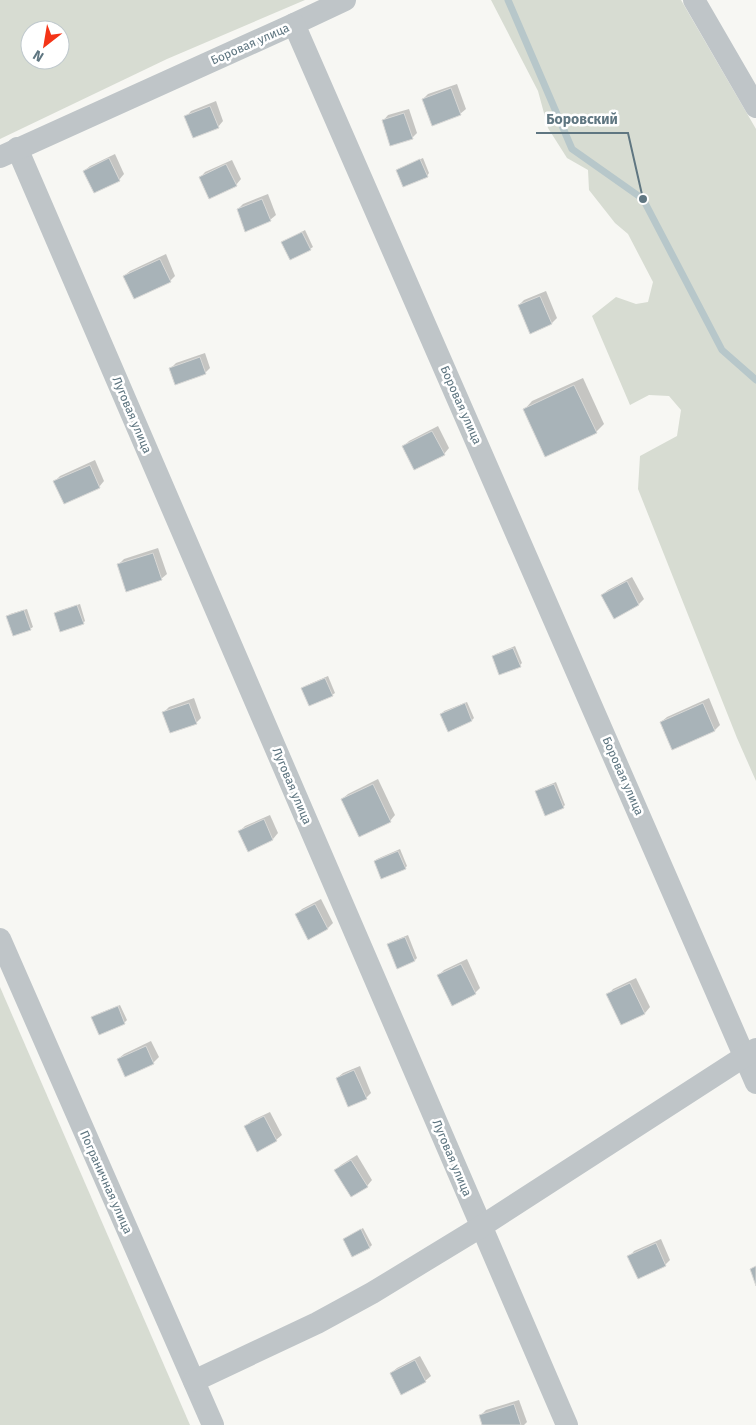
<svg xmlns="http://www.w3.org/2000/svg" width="756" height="1425" viewBox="0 0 756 1425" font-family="'Fira Sans',sans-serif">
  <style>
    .green { fill: #d7dcd2; fill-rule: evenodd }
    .shadow { fill: #0003 }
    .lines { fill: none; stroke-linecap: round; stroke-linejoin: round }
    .stream { stroke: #b7c7ca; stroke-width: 7 }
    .building { fill: #a8b3b8; stroke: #d8d8d6 }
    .street { stroke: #bfc5c8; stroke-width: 22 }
    .labels { text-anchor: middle; stroke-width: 5; stroke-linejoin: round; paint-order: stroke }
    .street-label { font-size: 12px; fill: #5f7681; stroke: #fff }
    .leader { fill: none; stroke: #5f7681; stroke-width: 2 }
    .callout-dot { fill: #5f7681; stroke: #fff; stroke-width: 2 }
    .callout-label { font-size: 14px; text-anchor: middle; font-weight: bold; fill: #5f7681; stroke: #fff; stroke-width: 5; stroke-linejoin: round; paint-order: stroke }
  </style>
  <rect width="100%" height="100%" fill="#f7f7f3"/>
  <g class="green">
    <path d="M0,0H305L167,59L0,139ZM30,30H60V60H30Z"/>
    <polygon points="491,0 681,0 756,129 756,781 737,738 638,489 640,456 677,436 681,410 669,396 649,395 630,405 592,316 616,297 636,304 648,302 653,282 628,234 615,223 589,190 588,170 567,158 548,128 538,91"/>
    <polygon points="0,987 190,1425 0,1425"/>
  </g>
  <g class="shadow">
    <polygon points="457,84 466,109 460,114 423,99 428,94"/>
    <polygon points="216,101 223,121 218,127 186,117 191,111"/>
    <polygon points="409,109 417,133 412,138 383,121 388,115"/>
    <polygon points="115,154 124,174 119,180 84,171 90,166"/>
    <polygon points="423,158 429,173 427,176 397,170 400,168"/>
    <polygon points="232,160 241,179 236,185 200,178 205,172"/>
    <polygon points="268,194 276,215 270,220 238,209 243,204"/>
    <polygon points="305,230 313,247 310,249 283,242"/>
    <polygon points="166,254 175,276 170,281 124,276 130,271"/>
    <polygon points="546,291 557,318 552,323 519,305 524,300"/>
    <polygon points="205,353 210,368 205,373 170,369 176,363"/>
    <polygon points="583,378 604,424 596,432 524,410 532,401"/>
    <polygon points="438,426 449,448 444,454 403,447 409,441"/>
    <polygon points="95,460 104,481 99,487 55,481 60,476"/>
    <polygon points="158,548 167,574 161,579 119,564 124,559"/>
    <polygon points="632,577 644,599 639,604 602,595 608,590"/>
    <polygon points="80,604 85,621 83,623 55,613 58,611"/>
    <polygon points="27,609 33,627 30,629 8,617 10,614"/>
    <polygon points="515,646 522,663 520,665 493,657 496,654"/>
    <polygon points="328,676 335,693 332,695 303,688 305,686"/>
    <polygon points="194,698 201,718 196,723 164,712 169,707"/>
    <polygon points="709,698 720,725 715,730 673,748 661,722 667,717"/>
    <polygon points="467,702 474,718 472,720 442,714 444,711"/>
    <polygon points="378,779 395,815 390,821 342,799 348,794"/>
    <polygon points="556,782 565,805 563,807 537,792 539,789"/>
    <polygon points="270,815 278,833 273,839 248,850 240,831 245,826"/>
    <polygon points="400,849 407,866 405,868 375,861 377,859"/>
    <polygon points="321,899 333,923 328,928 309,938 297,914 302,909"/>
    <polygon points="408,935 417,958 415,960 388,945 391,942"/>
    <polygon points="467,959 480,988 475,993 438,976 444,970"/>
    <polygon points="636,978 650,1007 645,1013 622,1024 608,995 613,989"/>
    <polygon points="120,1005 127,1020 124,1023 93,1018 95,1015"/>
    <polygon points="151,1041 159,1057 153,1063 118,1059 124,1054"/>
    <polygon points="360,1066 371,1093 366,1098 337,1078 343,1073"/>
    <polygon points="270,1112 282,1135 276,1140 246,1127 251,1121"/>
    <polygon points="357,1155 372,1180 367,1186 336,1170 341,1165"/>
    <polygon points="363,1228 372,1245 370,1247 344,1239"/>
    <polygon points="661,1239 670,1260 665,1265 629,1257 634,1251"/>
    <polygon points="420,1356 431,1376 425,1381 391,1373 397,1368"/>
    <polygon points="519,1400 527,1422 524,1425 483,1425 480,1416 486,1410"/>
  </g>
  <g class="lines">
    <polyline class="stream" points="508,0 572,149 643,199 722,350 756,380"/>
  </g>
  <g class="building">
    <polygon points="451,88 461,115 432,126 422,99"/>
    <polygon points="210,106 219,128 193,138 184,116"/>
    <polygon points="404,113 413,139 390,146 382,120"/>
    <polygon points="109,158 120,181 94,193 83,171"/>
    <polygon points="420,159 428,177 403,187 396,170"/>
    <polygon points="226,164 237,186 209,199 199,177"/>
    <polygon points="262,199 271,221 245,232 237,209"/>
    <polygon points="302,232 311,250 290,260 281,242"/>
    <polygon points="160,259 171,282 134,299 123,276"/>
    <polygon points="540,296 552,324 530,334 518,305"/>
    <polygon points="200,357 206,374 175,385 169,368"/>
    <polygon points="574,385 597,433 545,457 523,409"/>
    <polygon points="432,431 445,455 414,470 402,446"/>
    <polygon points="90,465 100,488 64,504 53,481"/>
    <polygon points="153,553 162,580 126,592 117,564"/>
    <polygon points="627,581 639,605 614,619 601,595"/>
    <polygon points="77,605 84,624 60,632 54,613"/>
    <polygon points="24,610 31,630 13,636 6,616"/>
    <polygon points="513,648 521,667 499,675 492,656"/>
    <polygon points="325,678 333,696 309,706 301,688"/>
    <polygon points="189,703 197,724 170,733 162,712"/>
    <polygon points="465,703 472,721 448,732 440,714"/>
    <polygon points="703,703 715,731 672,750 660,722"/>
    <polygon points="373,784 391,822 359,837 341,799"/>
    <polygon points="554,784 564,808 545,816 535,791"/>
    <polygon points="264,819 273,840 248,852 238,831"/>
    <polygon points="398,851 406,869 381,879 374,861"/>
    <polygon points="315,904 328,929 308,940 295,914"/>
    <polygon points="405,937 415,961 397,969 387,944"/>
    <polygon points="461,964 476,994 452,1006 437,975"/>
    <polygon points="630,983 645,1014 621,1025 606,994"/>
    <polygon points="118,1006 125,1024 99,1035 91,1017"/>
    <polygon points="146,1046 154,1064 125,1077 117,1059"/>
    <polygon points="354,1070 367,1099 348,1107 336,1078"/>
    <polygon points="264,1116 277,1141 257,1152 244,1126"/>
    <polygon points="351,1160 368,1187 351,1197 334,1170"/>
    <polygon points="361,1229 370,1248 352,1257 343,1239"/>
    <polygon points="656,1243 666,1266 638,1279 627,1256"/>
    <polygon points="756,1266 756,1286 750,1269"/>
    <polygon points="415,1360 426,1382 401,1395 390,1373"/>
    <polygon points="514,1404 521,1425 482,1425 479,1415"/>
  </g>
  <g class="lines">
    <g class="street">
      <polyline points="694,0 756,107"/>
      <polyline points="294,24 345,0"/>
      <polyline points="17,148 567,1425"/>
      <polyline points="0,157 294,24 756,1083"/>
      <polyline points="0,939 213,1425"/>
      <polyline points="194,1381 317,1323 372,1293 482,1226 756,1049"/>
    </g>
  </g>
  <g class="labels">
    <g class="street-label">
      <text transform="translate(250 44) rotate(-24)" y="4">Боровая улица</text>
      <text transform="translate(461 405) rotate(66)" y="4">Боровая улица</text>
      <text transform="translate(132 415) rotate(67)" y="4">Луговая улица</text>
      <text transform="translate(623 776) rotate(66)" y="4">Боровая улица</text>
      <text transform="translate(292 786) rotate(67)" y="4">Луговая улица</text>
      <text transform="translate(452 1158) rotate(67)" y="4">Луговая улица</text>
      <text transform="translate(106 1182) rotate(66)" y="4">Пограничная улица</text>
    </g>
  </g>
  <path class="leader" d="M643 199L628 133H536"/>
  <circle class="callout-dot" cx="643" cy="199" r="5"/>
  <g class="callout-label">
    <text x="582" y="124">Боровский</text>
  </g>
  <g transform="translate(45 45) rotate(211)"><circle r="24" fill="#ffffff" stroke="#bfc8cd"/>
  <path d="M0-4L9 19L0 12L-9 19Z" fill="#f43417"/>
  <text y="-8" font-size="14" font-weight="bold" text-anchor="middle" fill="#5f7681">N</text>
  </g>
</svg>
